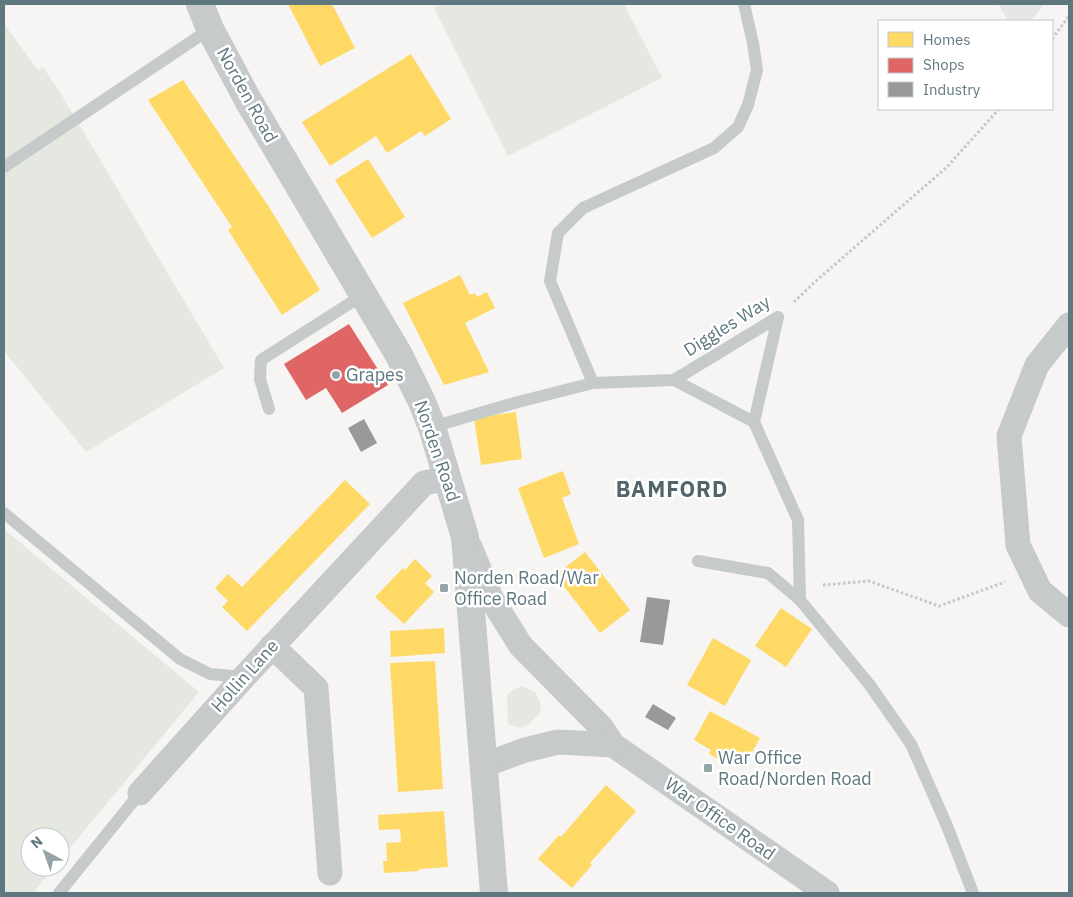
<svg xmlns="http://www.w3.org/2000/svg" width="1073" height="897" viewBox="0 0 1073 897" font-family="'IBM Plex Sans',sans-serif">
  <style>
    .built { fill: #e5e7e6 }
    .green { fill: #e5e7e1 }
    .homes { fill: #ffd966 }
    .shops { fill: #e06666 }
    .industry { fill: #999 }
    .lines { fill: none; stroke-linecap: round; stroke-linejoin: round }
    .path { stroke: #c6c7c8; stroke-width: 3; stroke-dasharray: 2.5 2.5; stroke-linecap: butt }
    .service { stroke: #c7caca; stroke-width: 12 }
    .minor { stroke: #c7caca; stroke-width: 25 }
    .tertiary { stroke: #c7caca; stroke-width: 28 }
    .poi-dot { fill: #94a4a9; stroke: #fff; stroke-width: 2 }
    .labels { text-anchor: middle; stroke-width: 5; stroke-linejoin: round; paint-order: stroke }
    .street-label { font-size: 18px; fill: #5f7880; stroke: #fff }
    .poi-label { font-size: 18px; fill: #5f7880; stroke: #fff; text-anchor: start }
    .district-label { font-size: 22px; font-weight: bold; letter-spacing: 1px; fill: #52656a; stroke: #fff }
  </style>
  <rect width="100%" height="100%" fill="#f6f5f4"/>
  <polygon class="built" points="998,4 1045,4 1030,21 1008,21"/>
  <g class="green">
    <polygon points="442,4 624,4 662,78 508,156 434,8"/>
    <polygon points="4,24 38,70 43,67 61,94 224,368 86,452 4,351"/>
    <polygon points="4,529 199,692 60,860 60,837 30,837 30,867 54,867 33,893 4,893"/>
    <polygon points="522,686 535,692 541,704 540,713 529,724 521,728 508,724 507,695 513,690"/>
  </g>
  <g class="homes">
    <polygon points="288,4 332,4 355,48 320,66"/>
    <polygon points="411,54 451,119 425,136 421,131 387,153 376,136 330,166 302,122"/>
    <polygon points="183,80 269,207 320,290 282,315 228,230 232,227 148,100"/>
    <polygon points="368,159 405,217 372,238 335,180"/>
    <polygon points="460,275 470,295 475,293 477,297 487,292 495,308 465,323 489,372 444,385 403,303"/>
    <polygon points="516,412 522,459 481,465 474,418"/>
    <polygon points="563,471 571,494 562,498 579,544 544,558 518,488"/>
    <polygon points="345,480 370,504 247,631 222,607 228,601 215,588 228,574 242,587"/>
    <polygon points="585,552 630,610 600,633 555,575"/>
    <polygon points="415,559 432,576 425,583 434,592 404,624 375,597 403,568 405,570"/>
    <polygon points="781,608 812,629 786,667 755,646"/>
    <polygon points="444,628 445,653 391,657 390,631"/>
    <polygon points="713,638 751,660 725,706 687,685"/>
    <polygon points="435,661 443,789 398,792 390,663"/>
    <polygon points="710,711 760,738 744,767 726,758 724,762 709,754 711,750 694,740"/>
    <polygon points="606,785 636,811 590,863 592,865 572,888 538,859 559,835 561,837"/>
    <polygon points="444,811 448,867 419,869 419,871 384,873 383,861 387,861 386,843 401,842 400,829 379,830 378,815"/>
  </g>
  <polygon class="shops" points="349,324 388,385 342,413 326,388 306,400 284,364"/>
  <g class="industry">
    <polygon points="364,419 377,443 361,452 348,428"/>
    <polygon points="647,597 670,600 663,645 640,642"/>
    <polygon points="653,704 676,718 668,730 645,717"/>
  </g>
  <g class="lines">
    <g class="path">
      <polyline points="1052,39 1069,16"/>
      <polyline points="794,302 817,280 947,167 999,109"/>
      <polyline points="823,585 869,581 939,606 1005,582"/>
    </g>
    <g class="service">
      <polyline points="4,167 210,29"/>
      <polyline points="674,380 754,422 778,317"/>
      <polyline points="593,383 550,281 558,233 583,208 714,148 738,127 748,105 757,70 753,43 744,4"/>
      <polyline points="269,409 260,379 261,360 363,295"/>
      <polyline points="754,422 798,520 800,600"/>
      <polyline points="432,427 518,402 593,383 674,380 778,317"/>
      <polyline points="4,513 180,659 210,674 244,677"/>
      <polyline points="698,561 768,573 800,600 869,684 911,744 947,826 973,893"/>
      <polyline points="59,893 140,793"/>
    </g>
    <g class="minor">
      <polyline points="1069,325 1037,365 1009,436 1018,545 1040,591 1069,615"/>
      <polyline points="470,547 491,598 521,646 601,727 613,745 827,893"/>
      <polyline points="272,646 316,688 330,873"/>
      <polyline points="484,765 525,750 558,742 613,745"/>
      <polyline points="140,793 244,677 424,483 448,478"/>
    </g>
    <polyline class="tertiary" points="200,4 210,29 248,100 399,355 422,402 432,427 465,537 494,893"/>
  </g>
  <g class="poi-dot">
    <circle cx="336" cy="375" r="5"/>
    <rect x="439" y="583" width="10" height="10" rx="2.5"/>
    <rect x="703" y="763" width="10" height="10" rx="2.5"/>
  </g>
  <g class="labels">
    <g class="street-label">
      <text transform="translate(247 95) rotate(61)" y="6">Norden Road</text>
      <text transform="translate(727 326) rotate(-32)" y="6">Diggles Way</text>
      <text transform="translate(437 451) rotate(71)" y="6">Norden Road</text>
      <text transform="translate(245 676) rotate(-48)" y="6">Hollin Lane</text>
      <text transform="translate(720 819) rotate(35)" y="6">War Office Road</text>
    </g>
    <g class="poi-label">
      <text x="346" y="381">Grapes</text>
      <text x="454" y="584">Norden Road/War<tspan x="454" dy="21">Office Road</tspan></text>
      <text x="718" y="764">War Office<tspan x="718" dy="21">Road/Norden Road</tspan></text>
    </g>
    <g class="district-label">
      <text x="672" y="497">BAMFORD</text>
    </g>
  </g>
  <rect width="1073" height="897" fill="none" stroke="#5f7880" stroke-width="10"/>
  <rect x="878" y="20" width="175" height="90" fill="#ffffff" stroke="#bfc9cc"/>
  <rect x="888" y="32" width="25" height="15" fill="#ffd966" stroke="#bfc9cc"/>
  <text x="923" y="45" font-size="15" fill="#5f7880">Homes</text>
  <rect x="888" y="58" width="25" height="15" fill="#e06666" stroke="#bfc9cc"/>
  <text x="923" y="70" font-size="15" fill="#5f7880">Shops</text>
  <rect x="888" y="82" width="25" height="15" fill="#999999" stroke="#bfc9cc"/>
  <text x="923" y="95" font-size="15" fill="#5f7880">Industry</text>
  <g transform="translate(45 852) rotate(319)"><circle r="24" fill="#ffffff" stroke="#bfc9cc"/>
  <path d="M0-4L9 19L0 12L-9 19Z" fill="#94a4a9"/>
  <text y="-8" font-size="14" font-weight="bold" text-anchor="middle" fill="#5f7880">N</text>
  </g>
</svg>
